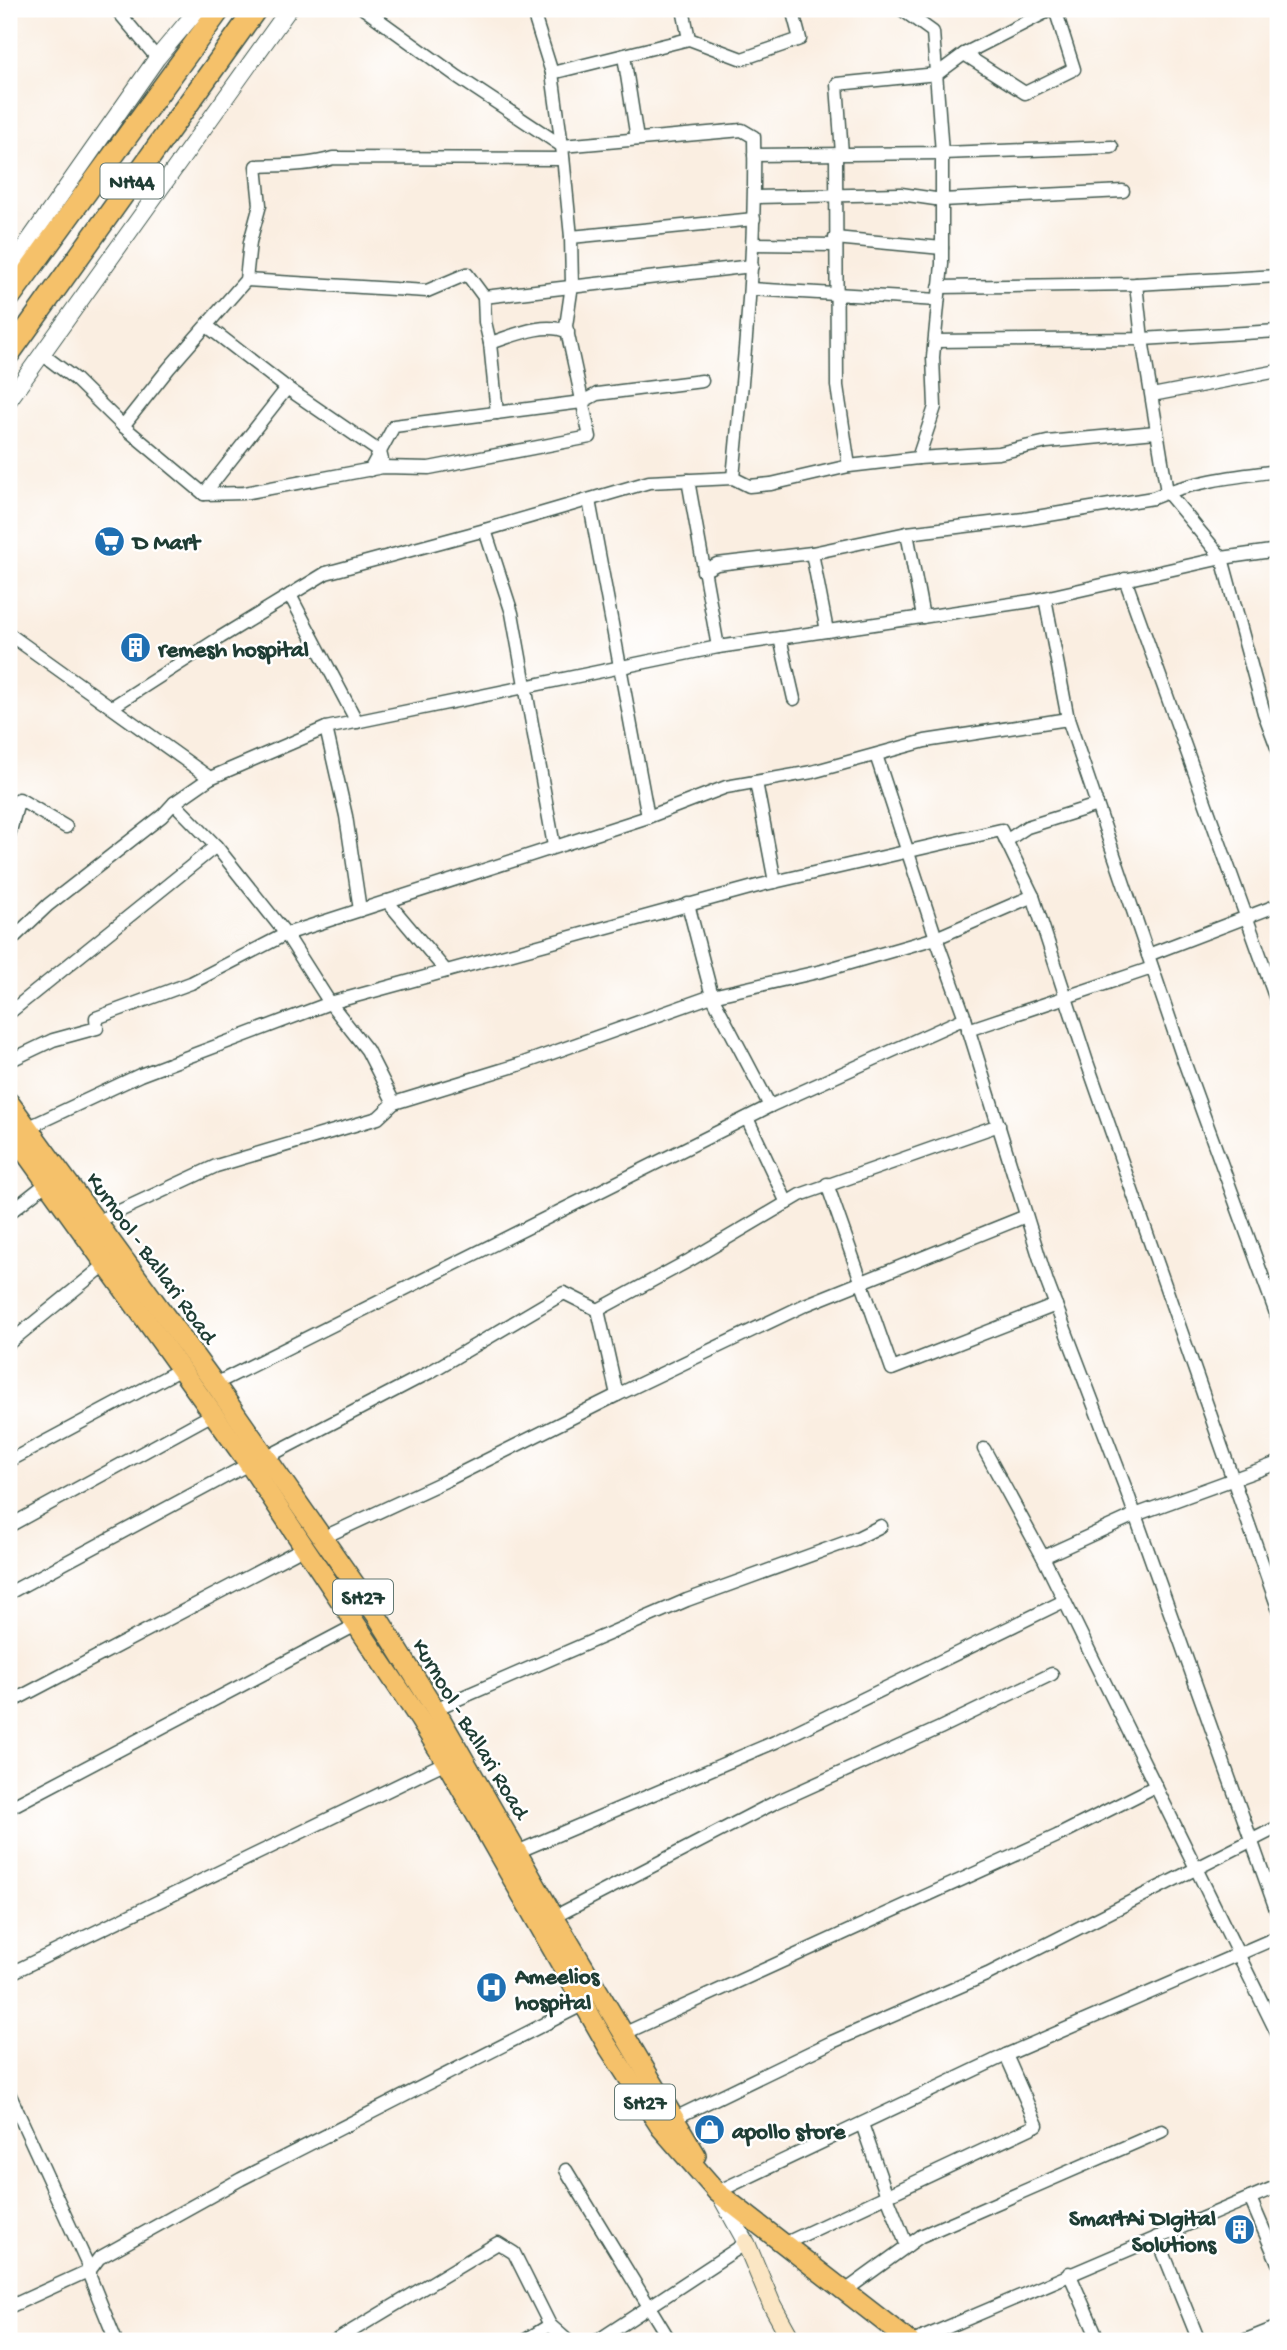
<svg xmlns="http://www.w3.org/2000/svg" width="1287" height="2350" viewBox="0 0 1287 2350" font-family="'Gochi Hand',sans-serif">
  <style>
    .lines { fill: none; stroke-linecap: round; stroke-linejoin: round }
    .minor-casing { stroke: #40584e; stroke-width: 15 }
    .tertiary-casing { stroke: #40584e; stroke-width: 18 }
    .secondary-casing { stroke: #40584e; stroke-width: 20 }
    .primary-casing { stroke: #40584e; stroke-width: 22 }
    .trunk-casing { stroke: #40584e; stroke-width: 24 }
    .minor { stroke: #fff; stroke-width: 12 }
    .tertiary { stroke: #fff; stroke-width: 16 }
    .secondary { stroke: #fbe6c4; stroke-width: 18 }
    .primary { stroke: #f5c16b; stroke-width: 19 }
    .trunk { stroke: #f5c16b; stroke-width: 21 }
    .labels { text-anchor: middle; stroke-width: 5; stroke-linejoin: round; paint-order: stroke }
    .shield { fill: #fff; stroke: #627771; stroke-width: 2 }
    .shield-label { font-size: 21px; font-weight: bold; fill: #1f3d34 }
    .poi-label { font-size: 23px; font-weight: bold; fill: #1f3d34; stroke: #fff; text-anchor: start }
    .street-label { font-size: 23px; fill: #1f3d34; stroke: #fff }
  </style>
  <rect width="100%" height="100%" fill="#fff"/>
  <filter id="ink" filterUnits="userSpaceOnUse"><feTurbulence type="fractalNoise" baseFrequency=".0143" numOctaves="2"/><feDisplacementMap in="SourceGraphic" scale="14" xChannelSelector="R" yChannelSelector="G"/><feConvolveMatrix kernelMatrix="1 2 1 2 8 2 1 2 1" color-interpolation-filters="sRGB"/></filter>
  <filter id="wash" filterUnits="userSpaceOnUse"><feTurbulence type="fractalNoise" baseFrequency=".00686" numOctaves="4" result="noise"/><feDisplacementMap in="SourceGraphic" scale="28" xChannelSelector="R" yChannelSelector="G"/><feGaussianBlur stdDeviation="1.57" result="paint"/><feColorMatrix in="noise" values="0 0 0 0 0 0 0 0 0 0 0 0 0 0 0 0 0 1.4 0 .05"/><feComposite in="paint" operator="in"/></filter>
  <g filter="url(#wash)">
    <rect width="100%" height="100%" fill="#faeee1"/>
  </g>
  <g filter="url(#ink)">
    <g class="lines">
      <defs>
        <g id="minor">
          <polyline points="116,9 157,58"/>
          <polyline points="364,9 458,77 562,146 552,73 689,39"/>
          <polyline points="532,9 552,73"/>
          <polyline points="683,9 689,39 742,59 800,39 792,9"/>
          <polyline points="1276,9 1278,33"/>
          <polyline points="964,54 1052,9"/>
          <polyline points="624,56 637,139"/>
          <polyline points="842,154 837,84 937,74 964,54 1025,93 1074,69 1055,9"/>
          <polyline points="754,155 942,153 1112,147"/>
          <polyline points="836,155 837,386 849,466"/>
          <polyline points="755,197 901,194 942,200 1123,191"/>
          <path d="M571,237L562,146L742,130L754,137C756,252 744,363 733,478"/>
          <polyline points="835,238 942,248"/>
          <polyline points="753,244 835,245"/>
          <polyline points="246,280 427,291 467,274 484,297"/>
          <polyline points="1136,284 1142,339 1167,492 1222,558 1264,713 1278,750"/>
          <polyline points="939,287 1136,284 1278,276"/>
          <polyline points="751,289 938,300"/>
          <polyline points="207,326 287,388 380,452 382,460"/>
          <polyline points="935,341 1142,339 1278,331"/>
          <polyline points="490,343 485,322 484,297 752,266"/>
          <path d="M42,354L75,379L123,426L169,368L246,280L250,242L260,205L256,166C282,165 308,166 333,158L563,159"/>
          <polyline points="1152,395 1278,371"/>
          <path d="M497,413L490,343C513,336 544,321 568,332"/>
          <polyline points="123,426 204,494 244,493 383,467 429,468 590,437 566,326 572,285 571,237 754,219"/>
          <polyline points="918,458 999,453 1047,442 1156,432"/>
          <polyline points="370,470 394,426 582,402 597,394 702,381"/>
          <polyline points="688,480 718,647"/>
          <polyline points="204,494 287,388"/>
          <polyline points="589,500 648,817"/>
          <polyline points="485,530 649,482 733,478 749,486 771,484 849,466 918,458 935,407 933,357 942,264 942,153 933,32 901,9"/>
          <polyline points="907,533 923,617"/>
          <polyline points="812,553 827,631"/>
          <path d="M703,571L717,564L812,553L907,533L1024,519L1153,498C1191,481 1237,476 1278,471"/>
          <polyline points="1125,579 1278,1005"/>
          <polyline points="290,595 357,722"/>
          <polyline points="1045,598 1068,719"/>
          <polyline points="9,634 210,778"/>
          <polyline points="780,638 794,699"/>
          <polyline points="112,707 221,637 326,573 485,530 512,613 554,846"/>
          <polyline points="326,728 346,816 360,910"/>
          <polyline points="876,755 936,938 965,1018 1047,1282 1127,1492 1278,1915"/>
          <polyline points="756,782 775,882"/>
          <polyline points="174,803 216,846"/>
          <polyline points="9,835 19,799 66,827"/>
          <polyline points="1006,841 1027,827 1097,805"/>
          <polyline points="387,901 446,971"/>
          <polyline points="688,904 712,996 770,1106"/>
          <polyline points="9,942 48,905 162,816 174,803 210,778 326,728 718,647 1031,601 1222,558 1278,550"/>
          <polyline points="1148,955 1278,905"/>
          <polyline points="9,1013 216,846 286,934 330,1003 367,1050 394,1103"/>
          <polyline points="968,1030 1152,968"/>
          <polyline points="9,1061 53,1040 97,1028 96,1018 191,983 286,934 648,817 726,787 812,772 925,741 1068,719 1185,1064 1278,1319"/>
          <polyline points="747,1118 787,1203"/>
          <polyline points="27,1128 140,1075 330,1003 761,885 1001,830 1033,896"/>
          <polyline points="827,1184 892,1369 1056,1305"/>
          <polyline points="9,1213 47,1183"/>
          <polyline points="98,1221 216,1166 378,1118 394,1103 518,1065 712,996 822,971 936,938 1033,896 1087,1062 1278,1608"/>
          <polyline points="9,1343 106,1264"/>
          <polyline points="215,1384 770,1106 965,1018"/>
          <polyline points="617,1395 805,1305 1026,1216"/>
          <polyline points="984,1449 1043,1557 1278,2035"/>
          <polyline points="265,1458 430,1372 564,1293 598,1310"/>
          <polyline points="9,1461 181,1369"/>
          <polyline points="9,1526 213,1414"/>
          <polyline points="322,1538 445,1481 617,1395 598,1310 690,1260 800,1195 999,1125"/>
          <polyline points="1043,1557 1135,1515 1278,1463"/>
          <polyline points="9,1593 249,1464"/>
          <polyline points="9,1703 305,1547"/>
          <polyline points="435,1709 687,1600 855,1539 881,1526"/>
          <polyline points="9,1808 356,1625"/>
          <polyline points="517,1852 775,1742 1064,1601"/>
          <polyline points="554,1917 774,1803 940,1728 1052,1674"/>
          <polyline points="9,1974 446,1762"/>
          <polyline points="623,2034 1057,1836 1156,1786"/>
          <polyline points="9,2093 90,2270 9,2307"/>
          <polyline points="675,2118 832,2042 988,1974 1278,1827"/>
          <polyline points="862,2124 887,2196 907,2246"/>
          <polyline points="566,2170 670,2341"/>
          <polyline points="717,2192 1006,2055 1278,1937"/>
          <polyline points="1250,2198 1278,2263"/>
          <polyline points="1157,2237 1199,2341"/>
          <polyline points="786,2243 1037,2125 1006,2055"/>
          <polyline points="1069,2273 1099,2341"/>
          <polyline points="845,2291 921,2236 1162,2131"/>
          <polyline points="116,2341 90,2277 90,2270 99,2258 241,2179 584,2004"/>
          <polyline points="335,2341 498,2243 514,2253 550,2325"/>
          <polyline points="524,2341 550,2325 568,2341"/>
          <polyline points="597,2341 746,2243"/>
          <polyline points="915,2341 1278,2186"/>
          <polyline points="1243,2341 1278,2327"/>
        </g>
        <g id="tertiary">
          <polyline points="9,269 157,58 198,9"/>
          <polyline points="9,400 289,9"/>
          <polyline points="720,2196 746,2243"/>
        </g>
        <polyline id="secondary" points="746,2243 772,2305 792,2341"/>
        <g id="primary">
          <polyline points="9,1102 215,1384 377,1616 435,1709 554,1917 696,2155"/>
          <polyline points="9,1130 249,1464 420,1720 446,1762 607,2045 661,2128 717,2192 909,2341"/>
        </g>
        <g id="trunk">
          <polyline points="9,298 220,9"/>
          <polyline points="9,354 256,9"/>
        </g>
      </defs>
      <use href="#minor" class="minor-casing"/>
      <use href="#tertiary" class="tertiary-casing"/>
      <use href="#secondary" class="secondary-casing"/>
      <use href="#primary" class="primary-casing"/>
      <use href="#trunk" class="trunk-casing"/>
      <use href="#minor" class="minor"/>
      <use href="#tertiary" class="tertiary"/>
      <use href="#secondary" class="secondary"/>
      <use href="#primary" class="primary"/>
      <use href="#trunk" class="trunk"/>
    </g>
  </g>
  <defs>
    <symbol id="supermarket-disc" viewBox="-11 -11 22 22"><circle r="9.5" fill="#1f6fb2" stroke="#fff"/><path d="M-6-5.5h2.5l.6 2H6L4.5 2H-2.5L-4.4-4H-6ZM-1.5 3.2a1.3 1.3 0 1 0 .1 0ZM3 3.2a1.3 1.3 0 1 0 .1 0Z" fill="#fff"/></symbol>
    <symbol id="building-disc" viewBox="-11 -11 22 22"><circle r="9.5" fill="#1f6fb2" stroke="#fff"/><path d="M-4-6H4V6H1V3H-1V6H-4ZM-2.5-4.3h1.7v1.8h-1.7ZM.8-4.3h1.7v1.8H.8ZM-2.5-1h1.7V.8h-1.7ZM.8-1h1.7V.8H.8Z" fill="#fff"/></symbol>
    <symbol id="hospital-disc" viewBox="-11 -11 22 22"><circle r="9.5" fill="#1f6fb2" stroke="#fff"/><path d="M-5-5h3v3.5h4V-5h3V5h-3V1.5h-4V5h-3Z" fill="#fff"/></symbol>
    <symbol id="shop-disc" viewBox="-11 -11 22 22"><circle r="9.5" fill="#1f6fb2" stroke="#fff"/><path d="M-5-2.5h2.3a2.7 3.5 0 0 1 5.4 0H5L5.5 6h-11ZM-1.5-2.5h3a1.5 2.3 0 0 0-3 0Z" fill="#fff"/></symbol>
  </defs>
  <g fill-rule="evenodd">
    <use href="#supermarket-disc" x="92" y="524" width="35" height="35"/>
    <use href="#building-disc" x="118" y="630" width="35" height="35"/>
    <use href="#hospital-disc" x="474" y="1970" width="35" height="35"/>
    <use href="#shop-disc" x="692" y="2112" width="35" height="35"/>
    <use href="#building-disc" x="1222" y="2212" width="35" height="35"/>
  </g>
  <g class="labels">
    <g class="shield">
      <rect x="100.5" y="163.5" width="63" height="35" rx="5"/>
      <rect x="333" y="1579.5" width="60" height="35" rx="5"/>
      <rect x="615" y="2084.5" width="60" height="35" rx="5"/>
    </g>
    <g class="shield-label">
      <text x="132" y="188">NH44</text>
      <text x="363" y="1604">SH27</text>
      <text x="645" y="2109">SH27</text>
    </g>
    <g class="poi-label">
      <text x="133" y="549">D Mart</text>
      <text x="158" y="656">remesh hospital</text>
      <text x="515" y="1983">Ameelios<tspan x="515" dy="26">hospital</tspan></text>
      <text x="732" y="2138">apollo store</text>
      <text x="1216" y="2225" text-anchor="end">SmartAi DIgital<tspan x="1216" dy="26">Solutions</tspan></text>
    </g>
    <g class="street-label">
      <text transform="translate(153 1257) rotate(54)" y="8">Kurnool - Ballari Road</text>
      <text transform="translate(472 1728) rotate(59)" y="8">Kurnool - Ballari Road</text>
    </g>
  </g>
  <rect width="1287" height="2350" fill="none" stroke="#fff" stroke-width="35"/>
</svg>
